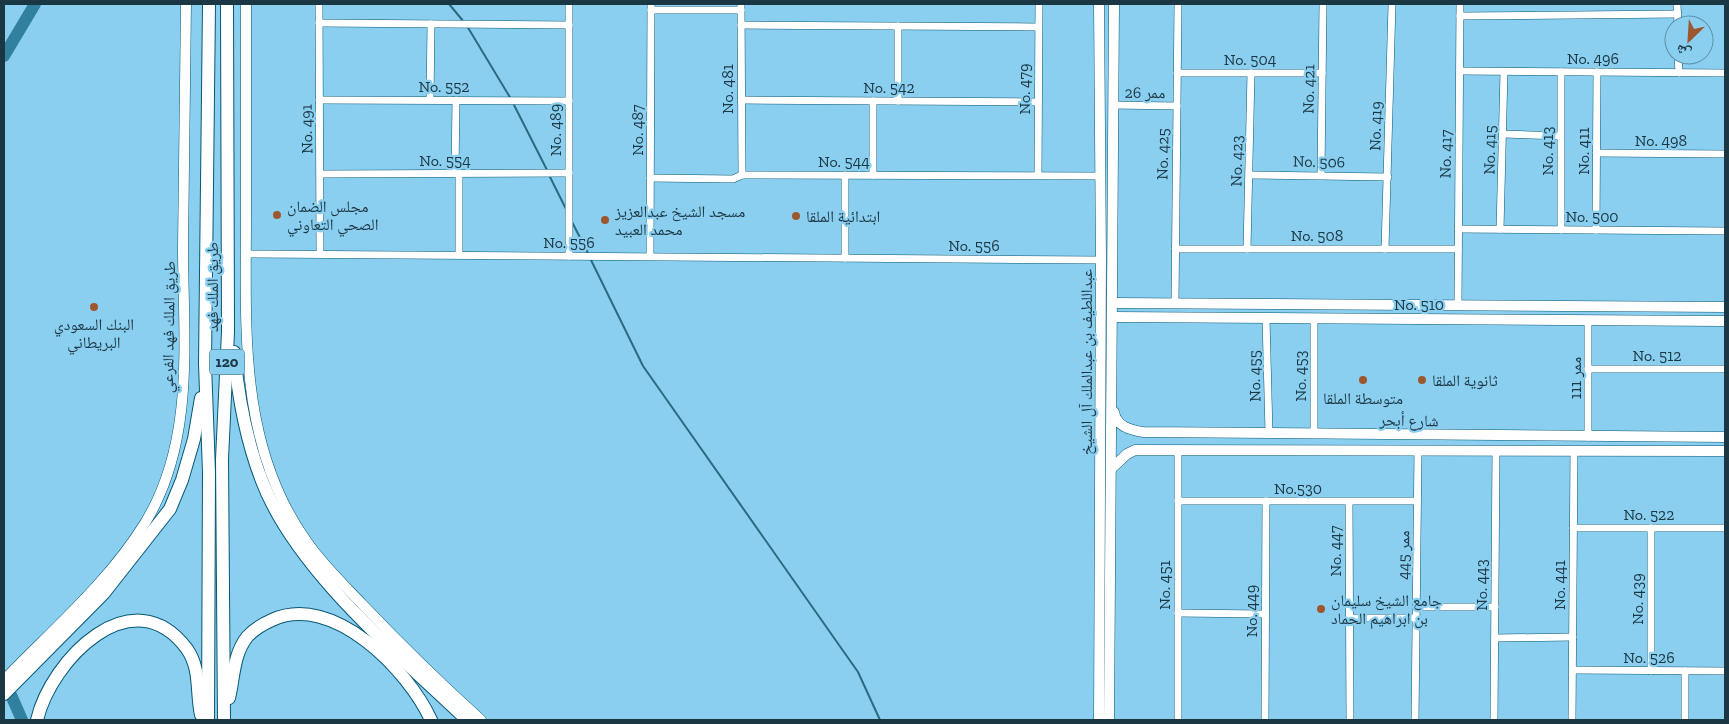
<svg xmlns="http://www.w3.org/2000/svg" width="1729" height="724" viewBox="0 0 1729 724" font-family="'Zilla Slab','Noto Naskh Arabic',serif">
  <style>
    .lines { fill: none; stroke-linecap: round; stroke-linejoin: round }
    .stream { stroke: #2a6a84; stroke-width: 2 }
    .river { stroke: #3180a0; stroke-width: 12 }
    .street-casing { stroke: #065874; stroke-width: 8 }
    .secondary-casing { stroke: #065874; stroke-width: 11 }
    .highway-casing { stroke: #065874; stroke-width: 14 }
    .street { stroke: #fff; stroke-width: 7 }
    .secondary { stroke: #fff; stroke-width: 10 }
    .highway { stroke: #fff; stroke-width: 12 }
    .poi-dot { fill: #9d572e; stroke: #8bcff0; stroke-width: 2 }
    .labels { text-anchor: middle; stroke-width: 4.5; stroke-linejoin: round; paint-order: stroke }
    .shield { fill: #8bcff0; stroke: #3d6578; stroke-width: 1 }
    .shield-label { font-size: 15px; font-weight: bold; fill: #1b3744 }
    .street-label { font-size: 16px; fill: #1b3744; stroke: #8bcff0 }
    .poi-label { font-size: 16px; fill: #1b3744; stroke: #8bcff0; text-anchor: start }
  </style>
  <rect width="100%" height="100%" fill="#8bcff0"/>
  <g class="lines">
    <g class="stream">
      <polyline points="449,4 464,22"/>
      <polyline points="467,26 511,99"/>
      <polyline points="513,103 547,170"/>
      <polyline points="549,175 567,211"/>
      <polyline points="572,222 588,253"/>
      <polyline points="590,258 643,366 858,672 880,720"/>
    </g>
    <g class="river">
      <polyline points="4,56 35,4"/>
      <polyline points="11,695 22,720"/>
    </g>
    <defs>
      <g id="street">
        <polyline points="319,4 320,254"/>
        <polyline points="569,4 569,256"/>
        <polyline points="741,4 742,175"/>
        <polyline points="1677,4 1678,25"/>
        <polyline points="651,10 741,10"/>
        <polyline points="1460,16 1678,14"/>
        <polyline points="319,23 569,25"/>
        <polyline points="741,25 1038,27"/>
        <polyline points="1678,55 1679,73"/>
        <polyline points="1460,71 1725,73"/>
        <polyline points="1561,72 1561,230"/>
        <polyline points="1177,73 1322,73"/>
        <polyline points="319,100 569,101"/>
        <polyline points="430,100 431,24"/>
        <polyline points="741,100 1038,102"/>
        <polyline points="873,101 873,175"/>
        <polyline points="898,101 898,26"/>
        <polyline points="1113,105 1177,106"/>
        <polyline points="1503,134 1560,136"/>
        <polyline points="1596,153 1725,154"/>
        <polyline points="455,173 456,100"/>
        <polyline points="321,174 569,173"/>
        <polyline points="1038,175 1039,4"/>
        <polyline points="1250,175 1388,177"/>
        <polyline points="1321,175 1323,4"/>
        <polyline points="650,178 733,179 742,175 1101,176"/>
        <polyline points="1458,229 1725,231"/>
        <polyline points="1500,229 1504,72"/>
        <polyline points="1596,230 1597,72"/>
        <polyline points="1175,249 1458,249"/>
        <polyline points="1247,249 1251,73"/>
        <polyline points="1385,249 1392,4"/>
        <polyline points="246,254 1101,260"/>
        <polyline points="459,255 459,173"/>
        <polyline points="650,256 651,4"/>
        <polyline points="845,258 845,175"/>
        <polyline points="1175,304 1178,4"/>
        <polyline points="1458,305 1460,4"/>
        <polyline points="1266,318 1269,433"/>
        <polyline points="1314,318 1314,433"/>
        <polyline points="1588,320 1588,437"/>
        <polyline points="1588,369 1725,369"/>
        <polyline points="1178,449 1178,720"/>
        <polyline points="1178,501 1417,501"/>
        <polyline points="1349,502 1350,720"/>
        <polyline points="1573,528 1725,528"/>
        <polyline points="1651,528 1651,671"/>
        <polyline points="1416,607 1495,607"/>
        <polyline points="1178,613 1264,614"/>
        <polyline points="1350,618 1416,618"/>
        <polyline points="1495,638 1573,637"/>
        <polyline points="1573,670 1725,671"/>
        <polyline points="1685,671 1685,720"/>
        <polyline points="1265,720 1266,501"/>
        <polyline points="1415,720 1418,450"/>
        <polyline points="1494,720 1496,450"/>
        <polyline points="1572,720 1574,450"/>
      </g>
      <g id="secondary">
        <path d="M246,4C246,75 246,146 246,217C246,328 238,446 307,542C323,565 344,585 363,605C401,645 440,683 481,720"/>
        <polyline points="1099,4 1101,260 1099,720"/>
        <polyline points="1113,303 1725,307"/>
        <polyline points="1113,317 1725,321"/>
        <path d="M1114,412C1116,426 1130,430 1143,432L1725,437"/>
        <polyline points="1112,468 1127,454 1135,450 1725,451"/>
        <path d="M4,680C52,630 108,583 145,523C196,440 183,338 183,246C184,165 185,84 186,4"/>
        <polyline points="1109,720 1114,4"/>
      </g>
      <g id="highway">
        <path d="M234,352C238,396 246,440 262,481C296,570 399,655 467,720"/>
        <polyline points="4,694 104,593 170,509 182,480 194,439 201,398"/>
        <path d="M229,698C234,678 233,655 247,637C254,629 263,624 272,620C333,592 408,670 431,720"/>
        <path d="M37,720C51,660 133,576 187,649C201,669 196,692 201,715"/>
        <polyline points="208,720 209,472 205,364 209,4"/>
        <polyline points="224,720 222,459 228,332 227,4"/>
      </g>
    </defs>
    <use href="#street" class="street-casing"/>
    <use href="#secondary" class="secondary-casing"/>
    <use href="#highway" class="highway-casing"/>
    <use href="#street" class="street"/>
    <use href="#secondary" class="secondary"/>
    <use href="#highway" class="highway"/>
  </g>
  <g class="poi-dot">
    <circle cx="277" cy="215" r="5"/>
    <circle cx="796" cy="216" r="5"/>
    <circle cx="605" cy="220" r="5"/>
    <circle cx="94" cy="307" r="5"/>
    <circle cx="1363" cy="380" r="5"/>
    <circle cx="1422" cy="380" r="5"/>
    <circle cx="1321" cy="609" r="5"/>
  </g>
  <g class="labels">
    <rect class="shield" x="209.5" y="349.5" width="35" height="25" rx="4"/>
    <g class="shield-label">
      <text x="227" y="367">120</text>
    </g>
    <g class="street-label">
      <text x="1593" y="64">No. 496</text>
      <text x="1250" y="65">No. 504</text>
      <text x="444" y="92">No. 552</text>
      <text x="889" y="93">No. 542</text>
      <text transform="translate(727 89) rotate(-90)" y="6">No. 481</text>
      <text transform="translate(1024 89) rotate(-90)" y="6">No. 479</text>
      <text transform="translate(1308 89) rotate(-89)" y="6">No. 421</text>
      <text transform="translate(1145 92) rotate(1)" y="6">ممر 26</text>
      <text transform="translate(1375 126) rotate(-88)" y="6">No. 419</text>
      <text transform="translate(306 129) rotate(-91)" y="6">No. 491</text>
      <text transform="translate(555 130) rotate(-90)" y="6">No. 489</text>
      <text transform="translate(637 130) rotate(-90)" y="6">No. 487</text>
      <text x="1661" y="146">No. 498</text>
      <text transform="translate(1489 150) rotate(-89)" y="6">No. 415</text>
      <text transform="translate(1547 151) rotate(-90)" y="6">No. 413</text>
      <text transform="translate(1583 151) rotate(-90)" y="6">No. 411</text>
      <text transform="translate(1162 154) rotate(-89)" y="6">No. 425</text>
      <text transform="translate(1445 154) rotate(-89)" y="6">No. 417</text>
      <text x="445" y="166">No. 554</text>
      <text x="844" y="167">No. 544</text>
      <text transform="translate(1236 161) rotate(-89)" y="6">No. 423</text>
      <text transform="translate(1319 161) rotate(1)" y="6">No. 506</text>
      <text x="1592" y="222">No. 500</text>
      <text x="1317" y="241">No. 508</text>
      <text x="569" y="248">No. 556</text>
      <text x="974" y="251">No. 556</text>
      <text transform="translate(212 287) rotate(-90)" y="6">طريق الملك فهد</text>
      <text x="1419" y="310">No. 510</text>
      <text transform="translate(168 327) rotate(-89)" y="6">طريق الملك فهد الفرعي</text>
      <text x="1657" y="361">No. 512</text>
      <text transform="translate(1086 362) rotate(-90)" y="6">عبداللطيف بن عبدالملك آل الشيخ</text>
      <text transform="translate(1254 376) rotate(-91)" y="6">No. 455</text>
      <text transform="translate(1300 376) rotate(-90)" y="6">No. 453</text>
      <text transform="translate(1575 378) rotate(-90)" y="6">ممر 111</text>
      <text transform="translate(1409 420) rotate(1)" y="6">شارع أبحر</text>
      <text x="1298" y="494">No.530</text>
      <text x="1649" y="520">No. 522</text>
      <text transform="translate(1335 551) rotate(-90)" y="6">No. 447</text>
      <text transform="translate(1403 555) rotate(-89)" y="6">ممر 445</text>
      <text transform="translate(1164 585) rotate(-90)" y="6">No. 451</text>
      <text transform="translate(1481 585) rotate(-90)" y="6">No. 443</text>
      <text transform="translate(1559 585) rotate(-90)" y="6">No. 441</text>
      <text transform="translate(1637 599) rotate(-90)" y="6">No. 439</text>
      <text transform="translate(1251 611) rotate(-90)" y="6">No. 449</text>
      <text x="1649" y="663">No. 526</text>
    </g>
    <g class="poi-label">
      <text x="287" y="212">مجلس الضمان<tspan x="287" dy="18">الصحي التعاوني</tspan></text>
      <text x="615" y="217">مسجد الشيخ عبدالعزيز<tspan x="615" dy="18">محمد العبيد</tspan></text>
      <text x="806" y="222">ابتدائية الملقا</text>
      <text x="94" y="330" text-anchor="middle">البنك السعودي<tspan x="94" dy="18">البريطاني</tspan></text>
      <text x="1432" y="386">ثانوية الملقا</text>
      <text x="1363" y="404" text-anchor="middle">متوسطة الملقا</text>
      <text x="1331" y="606">جامع الشيخ سليمان<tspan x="1331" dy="18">بن ابراهيم الحماد</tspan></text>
    </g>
  </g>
  <rect width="1729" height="724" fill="none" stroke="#1b3744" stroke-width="10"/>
  <g transform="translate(1689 40) rotate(205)"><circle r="24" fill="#8bcff0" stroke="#5e92ab"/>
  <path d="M0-4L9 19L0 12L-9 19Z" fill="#9d572e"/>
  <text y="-8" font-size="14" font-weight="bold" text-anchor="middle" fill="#1b3744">ش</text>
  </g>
</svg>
